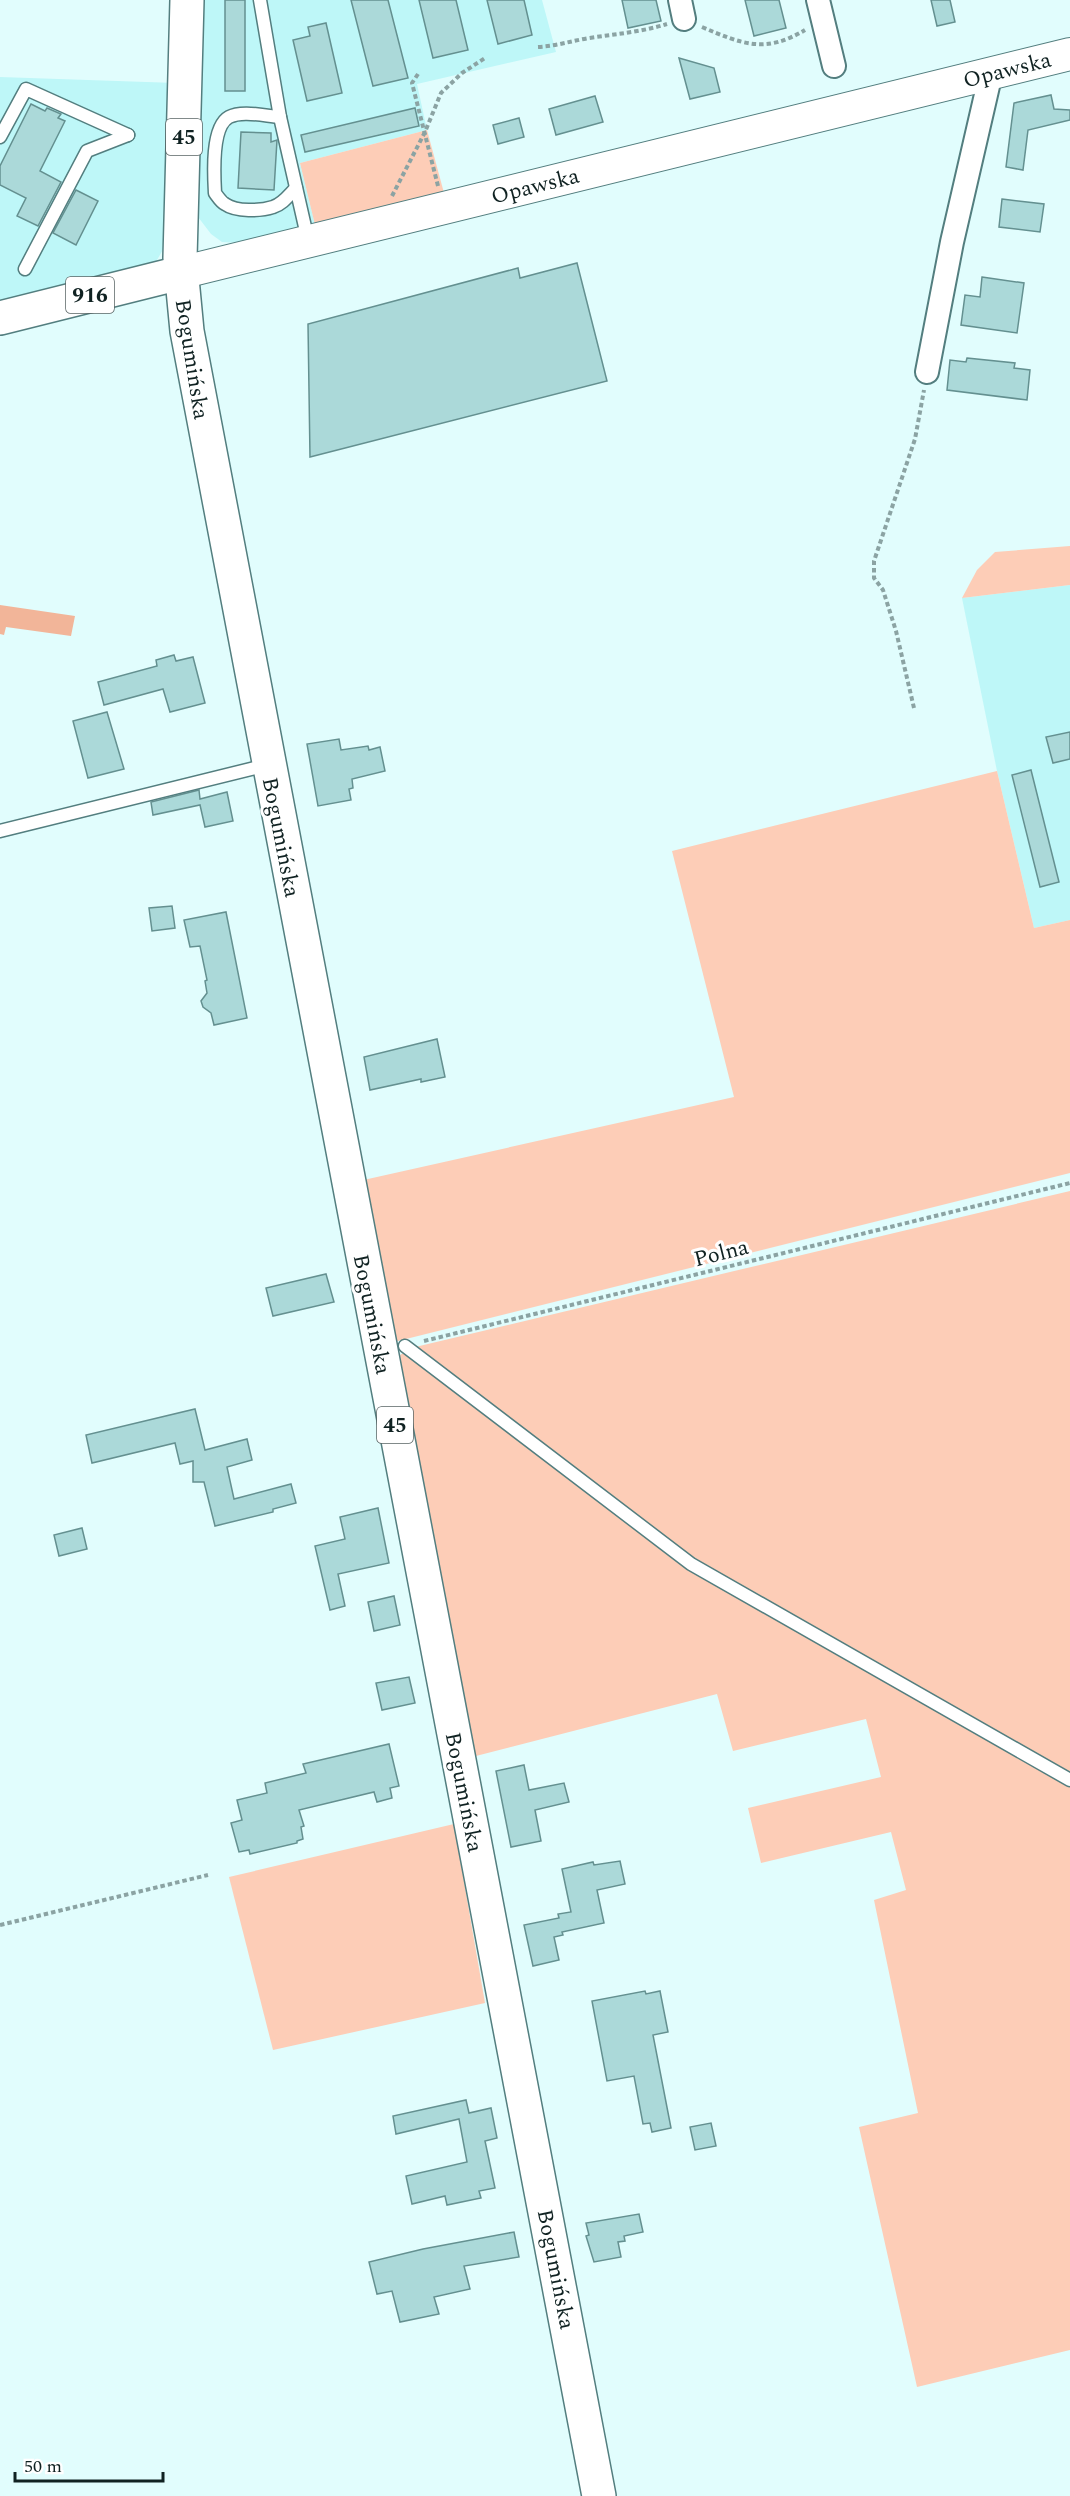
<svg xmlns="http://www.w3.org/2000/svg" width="1070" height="2496" viewBox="0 0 1070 2496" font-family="Spectral,serif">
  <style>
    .built { fill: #bef7f8 }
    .green { fill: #fdcdb7 }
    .forest { fill: #f2b599 }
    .building { fill: #abd9d9; stroke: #649090; stroke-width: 1.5 }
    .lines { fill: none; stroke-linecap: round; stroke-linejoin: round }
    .service-casing { stroke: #537e7f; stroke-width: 15 }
    .minor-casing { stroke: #537e7f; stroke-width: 26 }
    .secondary-casing { stroke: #537e7f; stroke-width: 34 }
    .primary-casing { stroke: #537e7f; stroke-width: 36 }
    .path { stroke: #8ba3a3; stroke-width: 4; stroke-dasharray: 4.5 3; stroke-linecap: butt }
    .service { stroke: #fff; stroke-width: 12 }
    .minor { stroke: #fff; stroke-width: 22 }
    .secondary { stroke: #fff; stroke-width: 32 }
    .primary { stroke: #fff; stroke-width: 33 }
    .labels { text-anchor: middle; stroke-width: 6; stroke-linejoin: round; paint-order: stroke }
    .shield { fill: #fff; stroke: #586464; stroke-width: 1.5 }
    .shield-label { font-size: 21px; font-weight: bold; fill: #102222 }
    .street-label { font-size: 22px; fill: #102222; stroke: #fff }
  </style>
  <rect width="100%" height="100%" fill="#e1fdfd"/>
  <g class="built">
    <polygon points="198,0 542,0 556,52 417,84 427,130 300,163 315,225 239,243 222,242 211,234 195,213"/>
    <polygon points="0,77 176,83 169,239 153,267 0,305"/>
    <polygon points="1070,585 1070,920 1034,928 997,771 962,598"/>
  </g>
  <g class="green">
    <polygon points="427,130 444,193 315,225 300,163"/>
    <polygon points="1070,546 1070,585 962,598 977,570 995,552"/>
    <polygon points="997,771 1034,928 1070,920 1070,1173 390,1343 359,1181 734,1097 672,851"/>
    <polygon points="1070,1191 1070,2350 917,2387 859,2127 918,2113 874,1900 906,1890 891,1832 761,1863 748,1808 881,1777 866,1719 733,1751 717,1694 472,1757 397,1357 411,1348"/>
    <polygon points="454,1824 485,2003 273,2050 229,1877"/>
  </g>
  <polygon class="forest" points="0,605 75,616 71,636 6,627 4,635 0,634"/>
  <g class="building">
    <rect x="225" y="0" width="20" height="91"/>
    <polygon points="351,0 388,0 408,78 373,86"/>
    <polygon points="419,0 456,0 468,50 433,58"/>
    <polygon points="487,0 524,0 532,35 498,44"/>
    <polygon points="622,0 656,0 661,21 628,28"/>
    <polygon points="745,0 779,0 786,28 754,36"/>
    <polygon points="931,0 950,0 955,22 937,26"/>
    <polygon points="326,23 342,93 307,101 293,40 310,36 308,27"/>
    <polygon points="679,58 714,68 720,92 690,99"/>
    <polygon points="1051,95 1054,109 1070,110 1070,120 1028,130 1023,170 1006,167 1014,103"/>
    <polygon points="595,96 603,122 556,135 549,109"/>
    <polygon points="31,104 45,111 47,108 61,114 58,118 65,121 40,171 61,182 38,226 17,216 26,198 0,185 0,166"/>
    <polygon points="415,108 419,126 305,152 301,135"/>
    <polygon points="519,118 524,137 498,144 493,125"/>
    <polygon points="241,132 271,133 271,142 277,140 274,190 238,188"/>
    <polygon points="76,190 98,201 76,245 53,233"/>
    <polygon points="1002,199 1044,204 1040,232 999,227"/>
    <polygon points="577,263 607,381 310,457 308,324 518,268 520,278"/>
    <polygon points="982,277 1024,283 1017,333 961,325 965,295 980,297"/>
    <polygon points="967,358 1015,363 1014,368 1030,370 1027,400 947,390 950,360 966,362"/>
    <polygon points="174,655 176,661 193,657 205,703 170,712 163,689 104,705 98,682 157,666 156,660"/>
    <polygon points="107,712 124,769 88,778 73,721"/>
    <polygon points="1070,732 1070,759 1053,763 1046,737"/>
    <polygon points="339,739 341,750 368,746 369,750 380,747 385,771 352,779 353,788 349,789 351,800 318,806 307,744"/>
    <polygon points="1031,770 1059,882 1040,887 1012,775"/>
    <polygon points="199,790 200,799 227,792 233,821 205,827 200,805 153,815 151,802"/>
    <polygon points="172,906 175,928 152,931 149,908"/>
    <polygon points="226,912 247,1018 214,1025 211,1013 203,1007 201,1001 207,993 205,981 207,980 200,946 190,947 184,920"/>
    <polygon points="437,1039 445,1077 421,1082 421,1079 370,1090 364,1057"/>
    <polygon points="326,1274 334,1302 273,1316 266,1288"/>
    <polygon points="195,1409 205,1450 247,1439 252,1460 227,1467 234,1499 291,1484 296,1503 273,1509 273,1512 215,1526 204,1482 193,1482 193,1461 180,1464 175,1443 92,1463 86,1435"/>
    <polygon points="378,1508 389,1563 338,1574 345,1606 330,1610 315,1546 345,1539 340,1517"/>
    <polygon points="82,1528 87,1549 59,1556 54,1535"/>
    <polygon points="394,1596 400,1625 374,1631 368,1602"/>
    <polygon points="409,1677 415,1703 382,1710 376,1683"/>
    <polygon points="389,1744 399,1786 390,1788 392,1798 377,1802 374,1792 299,1810 304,1826 301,1827 303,1839 297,1841 297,1843 250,1854 249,1850 239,1852 231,1823 242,1820 237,1800 267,1793 265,1783 306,1773 303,1764"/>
    <polygon points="524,1765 529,1790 564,1783 569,1802 535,1810 541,1841 511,1847 496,1771"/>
    <polygon points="620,1861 625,1884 597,1890 604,1923 562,1932 563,1935 554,1937 559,1960 533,1966 524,1925 559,1918 558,1914 571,1912 562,1869 593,1862 594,1865"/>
    <polygon points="645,1991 646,1994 660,1991 668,2032 653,2035 671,2128 652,2132 650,2123 643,2124 634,2076 607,2081 592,2001"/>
    <polygon points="466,2100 469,2113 491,2108 497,2138 485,2141 495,2188 479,2191 481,2198 447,2205 445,2196 412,2204 406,2176 467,2162 459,2119 396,2134 393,2116"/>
    <polygon points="711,2123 716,2146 695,2150 690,2127"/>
    <polygon points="639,2214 643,2232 624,2236 625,2241 618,2242 621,2257 594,2262 586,2236 589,2235 586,2223"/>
    <polygon points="514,2232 519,2257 464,2266 470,2289 434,2297 439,2314 400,2322 392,2291 377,2294 369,2262 423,2249"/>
  </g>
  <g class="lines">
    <defs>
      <g id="service">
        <polyline points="260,0 280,117 308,240"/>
        <path d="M280,117C265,116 242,110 229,117C211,127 214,175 215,193C218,197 221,202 225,204C236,212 261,211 273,207C283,204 289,195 296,188"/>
        <polyline points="0,137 26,89 128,135"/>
        <polyline points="25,269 87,151 128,135"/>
        <polyline points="0,831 267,765"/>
        <polyline points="405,1346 691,1564 1070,1780"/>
      </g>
      <g id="minor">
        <polyline points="680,0 684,19"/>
        <polyline points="818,0 834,66"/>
        <polyline points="927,372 952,242 991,73"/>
      </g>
      <polyline id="secondary" points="180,273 1070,54"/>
      <g id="primary">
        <polyline points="187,0 180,258 187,331 599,2496"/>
        <polyline points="0,318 180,273"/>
      </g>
    </defs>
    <use href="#service" class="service-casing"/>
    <use href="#minor" class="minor-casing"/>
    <use href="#secondary" class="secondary-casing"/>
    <use href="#primary" class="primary-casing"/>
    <g class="path">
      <path d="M702,27C742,44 765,54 805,30"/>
      <path d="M538,47C556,46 571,41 589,38C616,34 641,32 667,24"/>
      <polyline points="418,74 412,83 438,186"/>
      <polyline points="392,196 425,132 441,93 462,73 485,58"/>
      <polyline points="914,708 896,631 883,590 874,578 874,561 915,439 924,390"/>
      <polyline points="424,1341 1070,1183"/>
      <polyline points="0,1925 208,1875"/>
    </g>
    <use href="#service" class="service"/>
    <use href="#minor" class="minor"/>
    <use href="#secondary" class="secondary"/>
    <use href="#primary" class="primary"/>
  </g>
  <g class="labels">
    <g class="shield">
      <rect x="166" y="119" width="36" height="36" rx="4.5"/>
      <rect x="66" y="277" width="48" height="36" rx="4.5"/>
      <rect x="377" y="1407" width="36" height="36" rx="4.5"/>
    </g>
    <g class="shield-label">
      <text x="184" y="144">45</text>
      <text x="90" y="302">916</text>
      <text x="395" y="1432">45</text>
    </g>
    <g class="street-label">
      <text transform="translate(1007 69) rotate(-14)" y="8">Opawska</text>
      <text transform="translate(535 185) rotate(-14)" y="8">Opawska</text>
      <text transform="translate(193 359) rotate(81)" y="8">Bogumińska</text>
      <text transform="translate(282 837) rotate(79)" y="8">Bogumińska</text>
      <text transform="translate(721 1252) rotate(-14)" y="8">Polna</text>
      <text transform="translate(373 1314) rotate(79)" y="8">Bogumińska</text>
      <text transform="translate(465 1792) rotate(79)" y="8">Bogumińska</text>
      <text transform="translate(557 2269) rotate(79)" y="8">Bogumińska</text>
    </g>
  </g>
  <path d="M15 2472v9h148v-9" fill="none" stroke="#102222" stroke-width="3"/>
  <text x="24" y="2472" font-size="18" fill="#102222" stroke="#ffffff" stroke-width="4.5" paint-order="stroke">50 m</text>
</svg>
